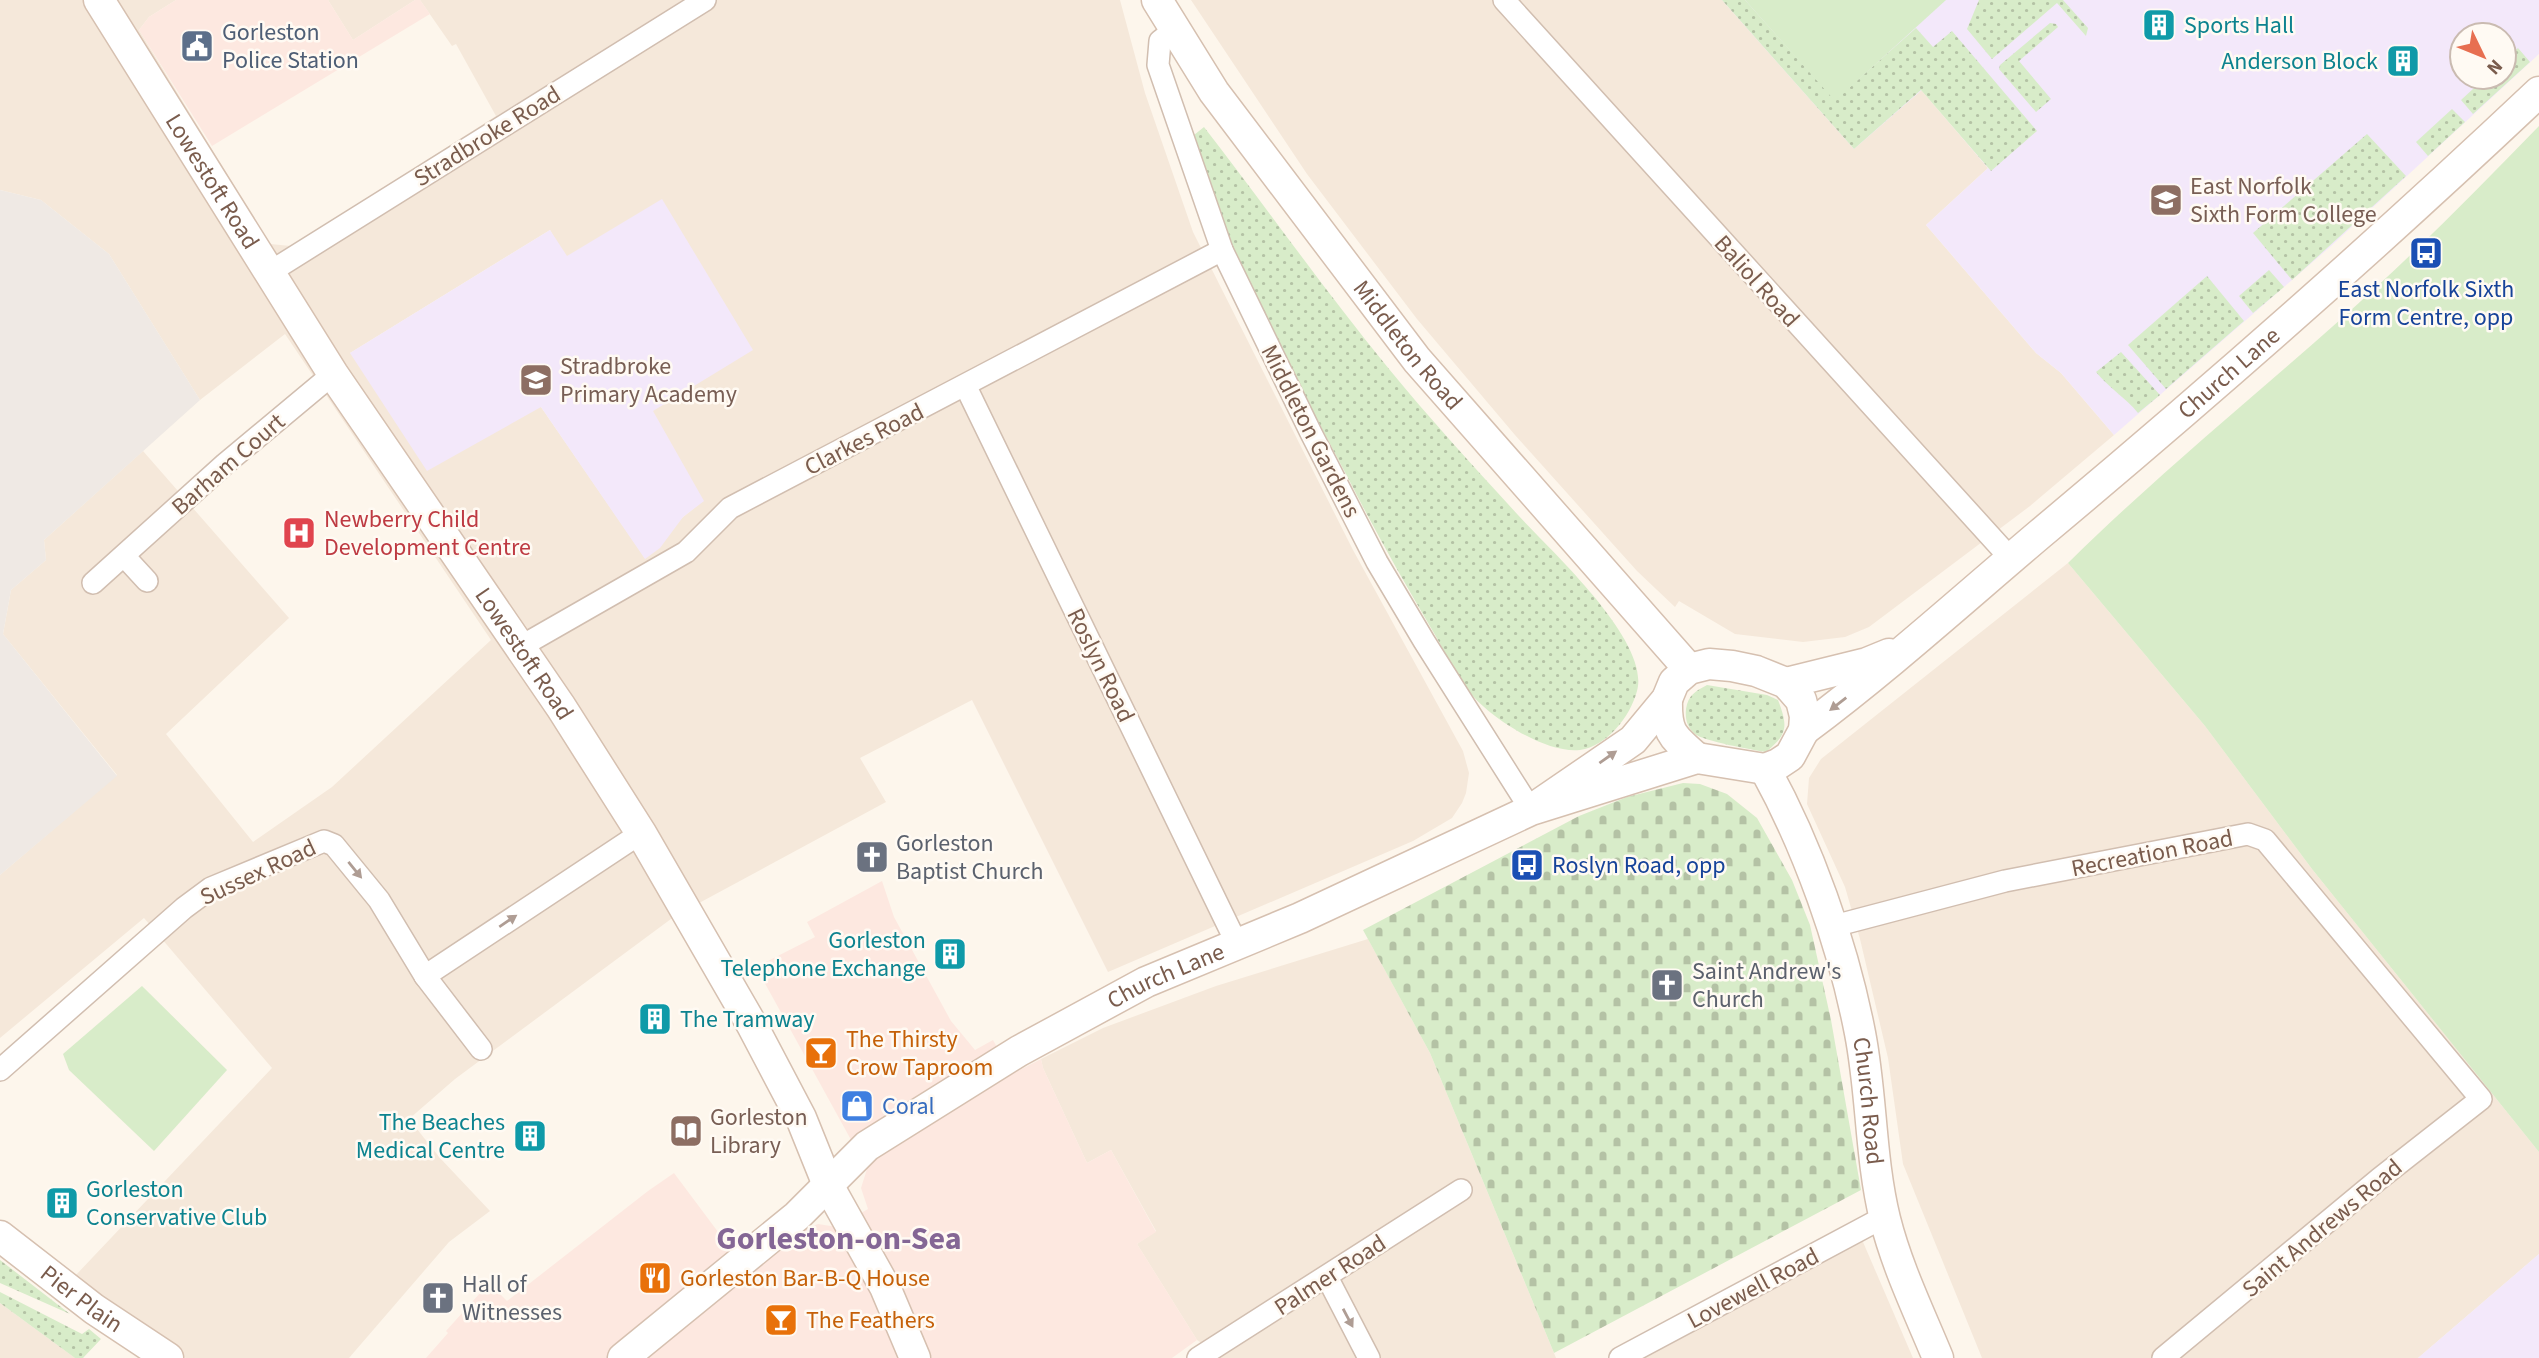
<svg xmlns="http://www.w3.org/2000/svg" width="2539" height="1358" viewBox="0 0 2539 1358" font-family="'Source Sans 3',sans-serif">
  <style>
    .residential { fill: #f5e8da; fill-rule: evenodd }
    .commercial { fill: #fde8e0 }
    .industrial { fill: #efe9e4 }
    .education { fill: #f3e8fa; fill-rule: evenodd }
    .grass { fill: url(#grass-dots) }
    .cemetery { fill: url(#cemetery-stones) }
    .park { fill: #d8ecc9 }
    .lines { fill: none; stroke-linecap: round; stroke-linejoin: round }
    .street-casing { stroke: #d1beb0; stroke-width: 24 }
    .secondary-casing { stroke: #d6c0b0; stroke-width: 33 }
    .street { stroke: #fff; stroke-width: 21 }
    .secondary { stroke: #fff; stroke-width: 30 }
    .oneway { fill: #af9d94 }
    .labels { text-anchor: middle; stroke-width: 5; stroke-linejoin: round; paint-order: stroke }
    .culture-label { font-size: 24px; fill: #0d838f; stroke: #fffaf3; text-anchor: start }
    .service-label { font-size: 24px; fill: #4e5e75; stroke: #fffaf3; text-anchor: start }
    .street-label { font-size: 24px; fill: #7a5c4d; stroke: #fffaf3 }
    .education-label { font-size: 24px; fill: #785e54; stroke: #fffaf3; text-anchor: start }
    .transit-label { font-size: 24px; fill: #164399; stroke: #fffaf3 }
    .health-label { font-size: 24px; fill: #be3a42; stroke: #fffaf3; text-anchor: start }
    .worship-label { font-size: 24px; fill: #5b616d; stroke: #fffaf3; text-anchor: start }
    .food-label { font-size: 24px; fill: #c56008; stroke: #fffaf3; text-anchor: start }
    .shop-label { font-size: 24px; fill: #366cbe; stroke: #fffaf3; text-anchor: start }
    .district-label { font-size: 32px; font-weight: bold; fill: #846695; stroke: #fffaf3 }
  </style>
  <defs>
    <pattern id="grass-dots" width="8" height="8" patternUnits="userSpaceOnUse" patternTransform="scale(1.75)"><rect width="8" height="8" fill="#d8ecc9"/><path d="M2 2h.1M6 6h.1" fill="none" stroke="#b4c2a5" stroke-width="1.8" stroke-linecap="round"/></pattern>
    <pattern id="cemetery-stones" width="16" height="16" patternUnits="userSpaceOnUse" patternTransform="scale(1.75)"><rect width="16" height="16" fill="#d8ecc9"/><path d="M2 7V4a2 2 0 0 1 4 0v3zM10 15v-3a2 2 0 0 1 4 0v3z" fill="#b4c2a5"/></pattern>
  </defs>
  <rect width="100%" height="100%" fill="#fdf6ec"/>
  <g class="residential">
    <path d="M0,0H176L149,17L139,30L270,244L291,246L496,116L456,44L452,46L420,0H1120L1145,93L1193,232L1353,550L1463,751L1469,773L1466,793L1462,803L1452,818L1413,841L1108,972L972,700L860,758L886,802L675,916L455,1079L409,1119L440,1158L490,1211L449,1242L349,1358H186L172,1352L75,1276L272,1068L144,918L0,1038V875L117,775L3,634L11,590L46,560L44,540L143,451L289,618L166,734L253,842L332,787L491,640L285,334L200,400L109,254L41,200L0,190ZM550,230L703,501L683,517L645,558L541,407L350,353Z"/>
    <polygon points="328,0 415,0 353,40"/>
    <polygon points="1191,0 1722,0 1854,149 1921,90 1988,168 1926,225 2036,353 2061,373 2114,435 2030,506 1869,627 1845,637 1803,642 1735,634 1679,601 1675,607 1637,571 1515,435 1417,319 1307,174"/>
    <polygon points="2068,563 2205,726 2312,869 2539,1152 2539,1254 2418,1358 1982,1358 1903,1164 1888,1058 1860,939 1845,887 1807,804 1809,778 1821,759"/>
    <polygon points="1368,939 1430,1053 1556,1358 1211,1358 1217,1353 1197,1340 1137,1244 1156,1231 1111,1150 1087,1163 1043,1068 1041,1059 1103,1028 1216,986"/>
    <polygon points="1860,1235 1913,1358 1627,1358"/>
    <polygon points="0,1303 75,1358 0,1358"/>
  </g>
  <g class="commercial">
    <polygon points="176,0 328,0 353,40 415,0 420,0 430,14 212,146 139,30 149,17"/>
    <polygon points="882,881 894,917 951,1021 975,1050 993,1040 1012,1074 1041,1059 1043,1068 1087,1163 1111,1150 1156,1232 1137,1244 1197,1340 1172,1358 426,1358 448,1333 446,1331 489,1283 507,1301 648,1191 674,1173 745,1268 810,1227 818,1224 837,1227 868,1209 861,1188 867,1169 756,967 815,937 807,922"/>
  </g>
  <polygon class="industrial" points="0,190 41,200 109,254 200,400 44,540 46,560 11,590 3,634 117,776 0,875"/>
  <g class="education">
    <path d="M1722,0H2539V54L2330,247L2114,435L2061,373L2036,353L1926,225L1988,168L1922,90L1854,149ZM2462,35H2504V77H2462Z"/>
    <polygon points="662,199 753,350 653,411 704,501 683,517 660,548 645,559 541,407 427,471 350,353 550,230 567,256"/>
    <polygon points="2539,1254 2539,1358 2418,1358"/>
  </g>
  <g class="grass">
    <polygon points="1722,0 1745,0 1835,100 1916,28 1933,47 1952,31 2037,131 1991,171 1921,90 1854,149"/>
    <polygon points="1979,0 2063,0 2088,28 2086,36 2057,3 1992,59 1967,29"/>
    <polygon points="2050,23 2056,24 2058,27 2019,61 2051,99 2036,112 1999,69 2000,65"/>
    <polygon points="2518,48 2530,62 2473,114 2461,100 2486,77 2504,77 2504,60"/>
    <polygon points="2452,109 2465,122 2428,156 2416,142"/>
    <path d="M1204,127C1266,207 1325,291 1389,369C1430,419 1474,467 1518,515C1551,551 1651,641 1637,691C1630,717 1607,746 1580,750C1545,754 1487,716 1467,689C1453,670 1443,648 1431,628C1402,579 1374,529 1348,478C1312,409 1274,340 1241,269C1221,227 1206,182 1189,139Z"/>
    <polygon points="2367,134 2406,176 2292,280 2253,233"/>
    <polygon points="2269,270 2284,287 2253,313 2239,296"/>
    <polygon points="2207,276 2244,321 2166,389 2128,345"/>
    <path d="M2121,352L2160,395L2138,413C2126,398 2109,388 2096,372Z"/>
    <path d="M1707,685L1767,695L1778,700C1788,726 1788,734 1766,752C1753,750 1703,741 1695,734C1687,727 1685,719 1686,709C1688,695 1696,691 1707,685Z"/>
    <polygon points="0,1260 70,1314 0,1283"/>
    <polygon points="0,1292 82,1334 89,1329 101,1339 83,1358 75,1358 0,1303"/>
  </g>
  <polygon class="cemetery" points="1683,783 1700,784 1727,794 1757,818 1792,880 1810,925 1831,1020 1861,1190 1554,1353 1430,1053 1363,930 1579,816 1627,797"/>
  <g class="park">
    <polygon points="1745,0 1946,0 1835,101"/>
    <path d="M2539,126V1152L2312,869L2205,726L2068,563C2155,477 2250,400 2341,319C2410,258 2475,192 2539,126Z"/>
    <polygon points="142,986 227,1070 154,1151 69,1070 63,1054"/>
  </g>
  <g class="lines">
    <defs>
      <g id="street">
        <polyline points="1504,0 2012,560"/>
        <polyline points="1174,30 1160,41 1158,65 1222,250 1311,433 1377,562 1424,641 1531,810"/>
        <polyline points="270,272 705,0"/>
        <polyline points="966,387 1237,944"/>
        <polyline points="124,556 147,581"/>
        <polyline points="93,583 225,464 333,374"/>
        <polyline points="520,647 686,552 730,508 1222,250"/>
        <polyline points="1834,926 2005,881 2248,834 2265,840 2481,1099 2379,1179 2163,1358"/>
        <polyline points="425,976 481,1049"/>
        <polyline points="0,1070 184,908 211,888 324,841 334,845 379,900 425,976 641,833"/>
        <polyline points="1327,1277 1369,1358"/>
        <polyline points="1198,1358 1461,1190"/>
        <polyline points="1620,1358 1884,1217"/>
      </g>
      <g id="secondary">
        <path id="s1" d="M99,0L333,374L561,707L641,833L752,1025L801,1118L828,1185L885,1287L915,1358"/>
        <path id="s2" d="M1157,0L1214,92L1417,360L1689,669"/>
        <polyline points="1786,683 1867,663 1889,654"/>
        <path d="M1667,699C1666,733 1672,736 1697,758"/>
        <path id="s3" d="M1804,730C1886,669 1962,600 2040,534C2211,391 2377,245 2539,92"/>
        <path id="s4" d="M1765,769C1808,847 1843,945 1860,1033C1872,1094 1870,1158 1885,1219C1897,1267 1919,1312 1938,1358"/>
        <path id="s5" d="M0,1236L94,1309L168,1358"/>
        <path id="s6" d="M623,1358L797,1216L867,1146L1019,1051L1146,982L1300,918L1531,810L1697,758L1765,769L1778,764L1790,756L1804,730L1805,716L1801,700L1786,683L1756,671L1732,666L1709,664L1689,669L1674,682L1667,699L1633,740L1531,810"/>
      </g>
    </defs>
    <use href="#street" class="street-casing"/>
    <use href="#secondary" class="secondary-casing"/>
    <use href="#street" class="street"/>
    <use href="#secondary" class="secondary"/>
  </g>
  <defs><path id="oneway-solid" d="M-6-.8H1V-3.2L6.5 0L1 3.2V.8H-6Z" transform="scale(1.75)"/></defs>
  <g class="oneway">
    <use href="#oneway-solid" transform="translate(1838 704) rotate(142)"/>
    <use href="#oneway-solid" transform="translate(1608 757) rotate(-35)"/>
    <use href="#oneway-solid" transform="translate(355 870) rotate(51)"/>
    <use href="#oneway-solid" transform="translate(508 921) rotate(-34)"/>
    <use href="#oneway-solid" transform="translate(1348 1318) rotate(62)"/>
  </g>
  <defs>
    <symbol id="building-square" viewBox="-11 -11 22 22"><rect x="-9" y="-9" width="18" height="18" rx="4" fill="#0f9aa8" stroke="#fffaf3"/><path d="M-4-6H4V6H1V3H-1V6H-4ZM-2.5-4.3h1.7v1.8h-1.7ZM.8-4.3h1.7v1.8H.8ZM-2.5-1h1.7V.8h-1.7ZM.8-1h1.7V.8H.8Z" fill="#fff"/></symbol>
    <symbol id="civic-square" viewBox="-11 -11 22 22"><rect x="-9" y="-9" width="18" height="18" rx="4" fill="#5c6f8a" stroke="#fffaf3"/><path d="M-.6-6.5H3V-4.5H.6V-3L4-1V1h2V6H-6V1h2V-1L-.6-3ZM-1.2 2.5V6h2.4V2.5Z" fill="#fff"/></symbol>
    <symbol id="university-square" viewBox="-11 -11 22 22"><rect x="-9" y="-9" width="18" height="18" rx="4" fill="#8d6e63" stroke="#fffaf3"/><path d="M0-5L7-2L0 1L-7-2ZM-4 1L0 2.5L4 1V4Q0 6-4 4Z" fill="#fff"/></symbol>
    <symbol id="bus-square" viewBox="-11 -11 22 22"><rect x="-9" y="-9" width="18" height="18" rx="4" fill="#1a4fb4" stroke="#fffaf3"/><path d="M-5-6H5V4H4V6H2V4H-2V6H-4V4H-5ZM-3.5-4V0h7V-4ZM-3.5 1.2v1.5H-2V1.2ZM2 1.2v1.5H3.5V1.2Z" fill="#fff"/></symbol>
    <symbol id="school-square" viewBox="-11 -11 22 22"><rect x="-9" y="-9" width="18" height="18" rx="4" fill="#8d6e63" stroke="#fffaf3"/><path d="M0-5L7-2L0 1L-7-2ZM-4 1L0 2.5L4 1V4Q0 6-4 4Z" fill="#fff"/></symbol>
    <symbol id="hospital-square" viewBox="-11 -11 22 22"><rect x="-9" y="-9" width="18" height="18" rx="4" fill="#e0444e" stroke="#fffaf3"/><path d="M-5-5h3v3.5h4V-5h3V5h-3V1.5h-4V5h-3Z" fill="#fff"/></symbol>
    <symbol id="church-square" viewBox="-11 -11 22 22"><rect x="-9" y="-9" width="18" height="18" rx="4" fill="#6b7280" stroke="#fffaf3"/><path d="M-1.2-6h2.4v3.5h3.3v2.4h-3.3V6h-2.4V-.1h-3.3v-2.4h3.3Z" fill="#fff"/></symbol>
    <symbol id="bar-square" viewBox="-11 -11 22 22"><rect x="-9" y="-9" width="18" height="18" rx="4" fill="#e8710a" stroke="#fffaf3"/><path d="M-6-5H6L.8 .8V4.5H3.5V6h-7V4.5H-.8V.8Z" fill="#fff"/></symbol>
    <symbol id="shop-square" viewBox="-11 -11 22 22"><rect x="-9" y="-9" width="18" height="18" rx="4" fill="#3f7fe0" stroke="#fffaf3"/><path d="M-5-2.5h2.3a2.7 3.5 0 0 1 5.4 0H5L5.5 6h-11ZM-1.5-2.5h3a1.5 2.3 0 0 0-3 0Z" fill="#fff"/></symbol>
    <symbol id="library-square" viewBox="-11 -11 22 22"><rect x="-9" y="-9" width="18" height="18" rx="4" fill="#8d6e63" stroke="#fffaf3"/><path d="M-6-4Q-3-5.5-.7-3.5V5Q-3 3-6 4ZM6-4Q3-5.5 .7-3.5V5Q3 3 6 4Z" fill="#fff"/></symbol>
    <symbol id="restaurant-square" viewBox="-11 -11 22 22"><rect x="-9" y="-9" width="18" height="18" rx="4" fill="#e8710a" stroke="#fffaf3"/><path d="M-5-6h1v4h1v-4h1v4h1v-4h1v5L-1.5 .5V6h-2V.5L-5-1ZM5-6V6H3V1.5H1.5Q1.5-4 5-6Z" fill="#fff"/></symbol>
  </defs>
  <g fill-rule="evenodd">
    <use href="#building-square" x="2140" y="6" width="38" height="38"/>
    <use href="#civic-square" x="178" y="27" width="38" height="38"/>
    <use href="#building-square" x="2384" y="42" width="38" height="38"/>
    <use href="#university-square" x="2147" y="181" width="38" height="38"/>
    <use href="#bus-square" x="2407" y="234" width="38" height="38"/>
    <use href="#school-square" x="517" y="361" width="38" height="38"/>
    <use href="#hospital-square" x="280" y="514" width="38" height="38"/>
    <use href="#church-square" x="853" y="838" width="38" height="38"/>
    <use href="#bus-square" x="1508" y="846" width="38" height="38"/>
    <use href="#building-square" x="931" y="935" width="38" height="38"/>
    <use href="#church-square" x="1648" y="966" width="38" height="38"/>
    <use href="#building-square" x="636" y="1000" width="38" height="38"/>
    <use href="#bar-square" x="802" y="1034" width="38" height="38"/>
    <use href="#shop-square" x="838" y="1087" width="38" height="38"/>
    <use href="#library-square" x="667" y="1112" width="38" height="38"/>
    <use href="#building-square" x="511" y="1117" width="38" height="38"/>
    <use href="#building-square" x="43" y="1184" width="38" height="38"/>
    <use href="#restaurant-square" x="636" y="1259" width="38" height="38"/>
    <use href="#church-square" x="419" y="1279" width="38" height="38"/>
    <use href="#bar-square" x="762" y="1301" width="38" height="38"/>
  </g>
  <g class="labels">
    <g class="culture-label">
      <text x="2184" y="33">Sports Hall</text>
      <text x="2378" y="69" text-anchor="end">Anderson Block</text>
      <text x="926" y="948" text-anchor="end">Gorleston<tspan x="926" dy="28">Telephone Exchange</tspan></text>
      <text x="680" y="1027">The Tramway</text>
      <text x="505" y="1130" text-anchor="end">The Beaches<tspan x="505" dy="28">Medical Centre</tspan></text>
      <text x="86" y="1197">Gorleston<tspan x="86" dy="28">Conservative Club</tspan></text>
    </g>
    <g class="service-label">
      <text x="222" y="40">Gorleston<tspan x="222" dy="28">Police Station</tspan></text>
    </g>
    <g class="street-label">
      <text transform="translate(487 136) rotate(-32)" y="8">Stradbroke Road</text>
      <text dy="8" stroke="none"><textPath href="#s1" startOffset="214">Lowestoft Road</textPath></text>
      <text transform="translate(1757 281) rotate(48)" y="8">Baliol Road</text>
      <text dy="8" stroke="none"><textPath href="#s2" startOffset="427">Middleton Road</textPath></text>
      <text dy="8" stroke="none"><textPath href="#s3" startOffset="555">Church Lane</textPath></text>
      <text transform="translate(1311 431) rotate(63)" y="8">Middleton Gardens</text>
      <text transform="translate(864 439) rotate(-27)" y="8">Clarkes Road</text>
      <text transform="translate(228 464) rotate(-41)" y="8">Barham Court</text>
      <text dy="8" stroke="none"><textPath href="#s1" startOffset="780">Lowestoft Road</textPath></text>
      <text transform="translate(1101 665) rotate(64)" y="8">Roslyn Road</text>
      <text transform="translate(2152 853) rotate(-11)" y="8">Recreation Road</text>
      <text transform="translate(258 872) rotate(-25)" y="8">Sussex Road</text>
      <text dy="8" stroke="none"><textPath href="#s6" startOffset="668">Church Lane</textPath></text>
      <text dy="8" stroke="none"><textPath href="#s4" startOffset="350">Church Road</textPath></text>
      <text transform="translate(2322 1228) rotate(-40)" y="8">Saint Andrews Road</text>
      <text transform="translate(1330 1275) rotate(-33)" y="8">Palmer Road</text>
      <text transform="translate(1753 1288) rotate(-28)" y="8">Lovewell Road</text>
      <text dy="8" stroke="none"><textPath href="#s5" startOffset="103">Pier Plain</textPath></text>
    </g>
    <g class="education-label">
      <text x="2190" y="194">East Norfolk<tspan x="2190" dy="28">Sixth Form College</tspan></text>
      <text x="560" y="374">Stradbroke<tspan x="560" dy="28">Primary Academy</tspan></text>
      <text x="710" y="1125">Gorleston<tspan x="710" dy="28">Library</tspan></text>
    </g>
    <g class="transit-label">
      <text x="2426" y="297">East Norfolk Sixth<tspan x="2426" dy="28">Form Centre, opp</tspan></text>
      <text x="1552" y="873" text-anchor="start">Roslyn Road, opp</text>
    </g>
    <g class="health-label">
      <text x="324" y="527">Newberry Child<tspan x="324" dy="28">Development Centre</tspan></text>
    </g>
    <g class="worship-label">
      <text x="896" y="851">Gorleston<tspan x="896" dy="28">Baptist Church</tspan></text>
      <text x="1692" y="979">Saint Andrew's<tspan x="1692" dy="28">Church</tspan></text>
      <text x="462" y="1292">Hall of<tspan x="462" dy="28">Witnesses</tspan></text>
    </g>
    <g class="food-label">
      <text x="846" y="1047">The Thirsty<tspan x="846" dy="28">Crow Taproom</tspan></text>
      <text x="680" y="1286">Gorleston Bar-B-Q House</text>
      <text x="806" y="1328">The Feathers</text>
    </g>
    <g class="shop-label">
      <text x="882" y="1114">Coral</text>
    </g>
    <g class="district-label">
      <text x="839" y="1249">Gorleston-on-Sea</text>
    </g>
  </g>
  <g transform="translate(2483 56) rotate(133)"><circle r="33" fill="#fffaf3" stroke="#cabbb1" stroke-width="2"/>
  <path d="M0-5L12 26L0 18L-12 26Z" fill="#e76f51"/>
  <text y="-10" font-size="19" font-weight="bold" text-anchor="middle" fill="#7a5c4d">N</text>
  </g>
</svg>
